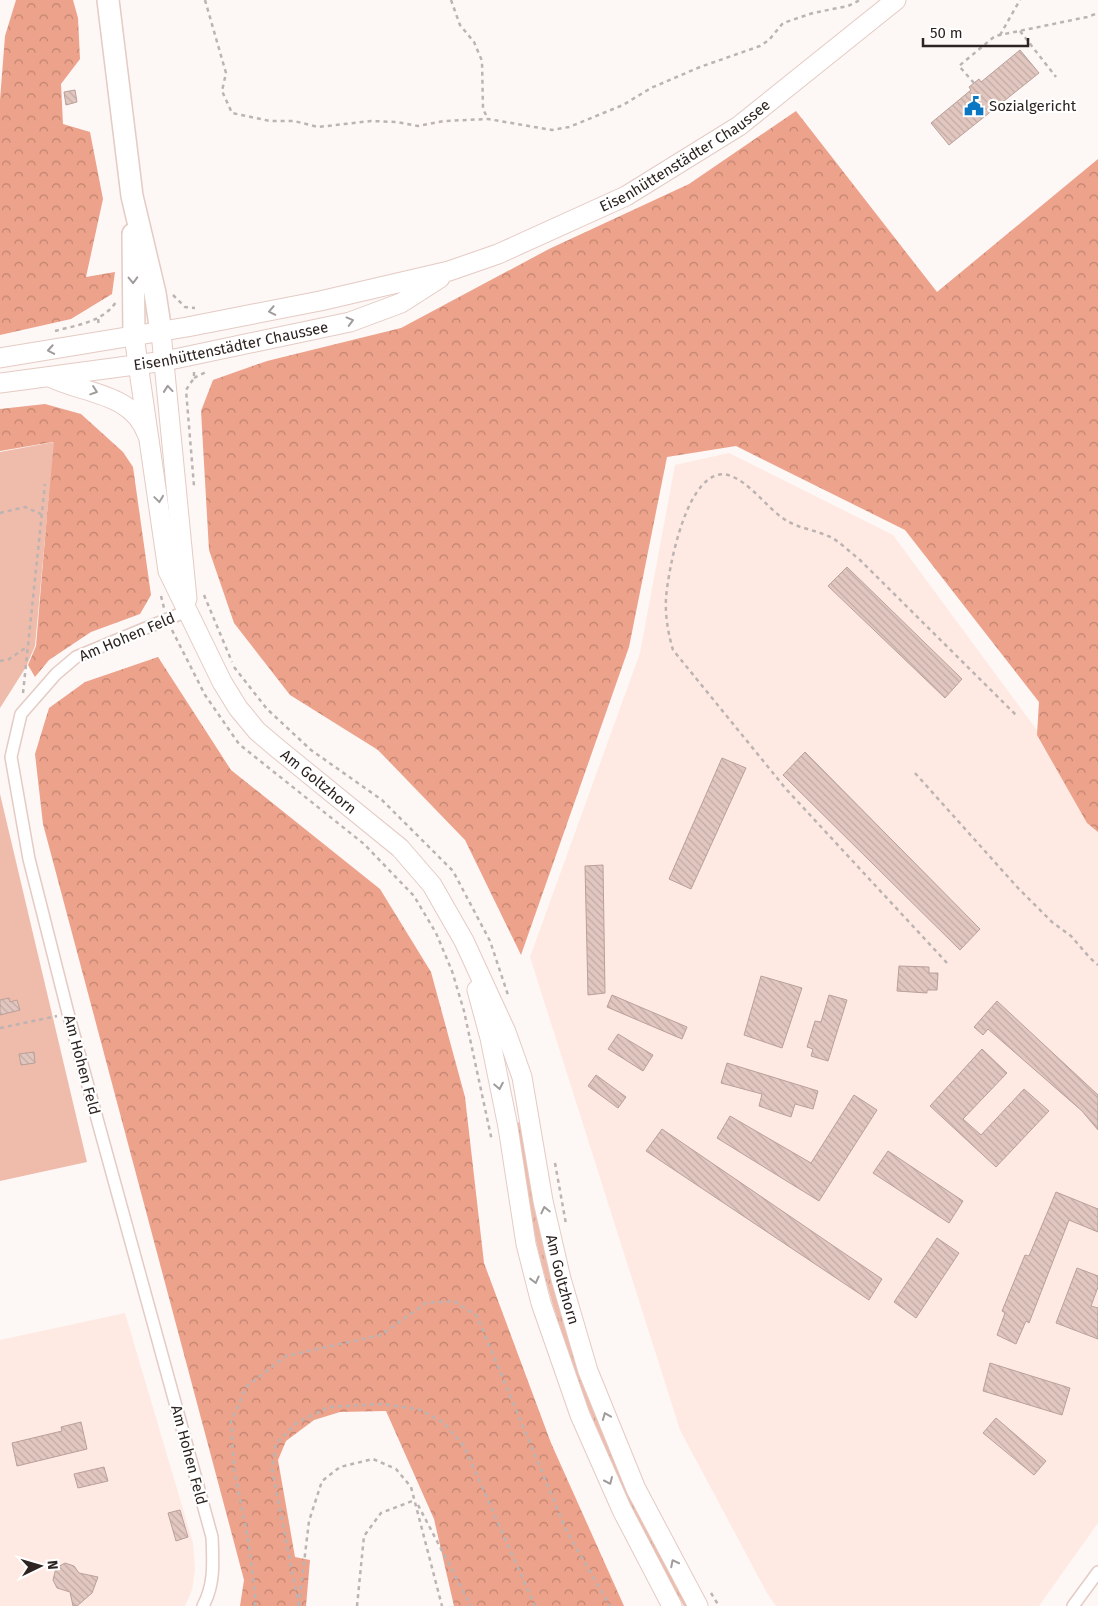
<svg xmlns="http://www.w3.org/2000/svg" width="1098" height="1606" viewBox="0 0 1098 1606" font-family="'Fira Sans',sans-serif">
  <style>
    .built { fill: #ffeae3 }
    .grass { fill: url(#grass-tufts) }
    .forest { fill: url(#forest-crowns) }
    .garden { fill: #efbbab }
    .building { fill: url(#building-back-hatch); stroke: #b9a099 }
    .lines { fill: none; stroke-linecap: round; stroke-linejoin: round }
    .street-casing { stroke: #e4cbc3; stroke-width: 14 }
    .primary-casing { stroke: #e4cbc3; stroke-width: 21 }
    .highway-casing { stroke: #e4cbc3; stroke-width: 24 }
    .path { stroke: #bbb4b2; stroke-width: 2.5; stroke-dasharray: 4 4; stroke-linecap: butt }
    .street { stroke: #fff; stroke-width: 11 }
    .primary { stroke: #fff; stroke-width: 19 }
    .highway { stroke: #fff; stroke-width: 21 }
    .oneway { stroke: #a09c9b }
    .labels { text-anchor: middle; stroke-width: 4.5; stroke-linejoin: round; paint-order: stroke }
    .poi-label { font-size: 15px; fill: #2d2421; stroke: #fff; text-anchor: start }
    .street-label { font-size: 15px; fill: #2d2421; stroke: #fff }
  </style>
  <defs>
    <pattern id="grass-tufts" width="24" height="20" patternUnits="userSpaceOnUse" patternTransform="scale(1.25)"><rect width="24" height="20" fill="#efbbab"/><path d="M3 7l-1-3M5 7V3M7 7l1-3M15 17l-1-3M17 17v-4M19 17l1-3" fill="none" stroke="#cda193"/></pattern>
    <pattern id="forest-crowns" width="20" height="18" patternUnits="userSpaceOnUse" patternTransform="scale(1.25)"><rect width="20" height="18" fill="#eda28b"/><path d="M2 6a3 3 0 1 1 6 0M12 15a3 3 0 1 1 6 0" fill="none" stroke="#c08471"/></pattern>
    <pattern id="building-back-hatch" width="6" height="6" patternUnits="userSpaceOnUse" patternTransform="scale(1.25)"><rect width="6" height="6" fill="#e1c7bf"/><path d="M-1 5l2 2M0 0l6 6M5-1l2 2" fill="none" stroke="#c1aba4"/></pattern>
  </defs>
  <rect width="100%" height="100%" fill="#fdf7f6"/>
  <g class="built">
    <polygon points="729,453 893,535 1098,813 1098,1523 1039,1606 776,1606 767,1593 680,1430 530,957 640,653 675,465"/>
    <polygon points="125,1313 193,1543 195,1569 192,1590 185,1606 0,1606 0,1340"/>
  </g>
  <path class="grass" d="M522,1122L542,1239L690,1606H684C620,1495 570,1378 539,1254C529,1211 522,1167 514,1123Z"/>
  <g class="forest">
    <polygon points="16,0 73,0 78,18 80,59 61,84 63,124 90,132 103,199 86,277 115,272 112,294 71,319 0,335 0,100 5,36"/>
    <polygon points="796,111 937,292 1098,159 1098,832 1087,823 1037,735 1039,702 905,530 736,446 667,457 629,647 521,955 465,840 378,750 290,695 234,623 209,550 201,411 213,380 267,361 401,328 549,249 689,184"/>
    <polygon points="45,404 81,414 123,452 133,467 151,595 140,614 91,632 49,660 35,677 28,665 36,646 53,442 0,451 0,409"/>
    <polygon points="158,657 231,770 380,889 431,972 465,1097 484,1263 551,1443 624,1606 454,1606 434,1519 386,1411 340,1412 314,1420 286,1441 278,1460 295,1557 310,1560 306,1606 240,1606 244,1580 43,824 35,754 49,708 85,682"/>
  </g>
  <g class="garden">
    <polygon points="54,442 35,646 26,667 0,708 0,452"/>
    <polygon points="0,794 87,1162 0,1181"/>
  </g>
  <g class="building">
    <polygon points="1020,50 1039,73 949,145 931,123 971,90 969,87 979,79 981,82"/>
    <polygon points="75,90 77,102 66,105 64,92"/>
    <polygon points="847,567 962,679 945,698 828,586"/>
    <polygon points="805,752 980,929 960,950 783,775"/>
    <polygon points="722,758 746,768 691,889 669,879"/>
    <polygon points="603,865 605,993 588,995 585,866"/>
    <polygon points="899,966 929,967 929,973 938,973 937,990 927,990 927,993 897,991"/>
    <polygon points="761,976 802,988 782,1048 744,1035"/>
    <polygon points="612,995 687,1027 682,1039 607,1007"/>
    <polygon points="829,995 847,1000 828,1061 811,1056 813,1049 807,1047 815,1021 821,1022"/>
    <polygon points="9,998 10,1002 17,1000 20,1010 0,1015 0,1000"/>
    <polygon points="997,1001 1098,1095 1098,1130 1082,1111 988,1029 983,1035 974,1027"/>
    <polygon points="618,1034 653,1055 643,1071 608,1049"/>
    <polygon points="982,1049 1007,1073 963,1119 981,1135 1024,1089 1049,1111 996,1167 930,1106"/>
    <polygon points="34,1052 35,1063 21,1065 19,1054"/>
    <polygon points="727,1063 818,1091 813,1109 795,1104 791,1117 759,1106 762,1094 721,1083"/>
    <polygon points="596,1075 626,1097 618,1108 588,1086"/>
    <polygon points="854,1095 877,1110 819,1201 717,1138 730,1116 811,1163"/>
    <polygon points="662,1129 882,1279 869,1300 646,1151"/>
    <polygon points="888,1151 963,1201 949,1223 873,1173"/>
    <polygon points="1056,1192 1098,1209 1098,1232 1069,1220 1029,1323 1026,1321 1016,1344 997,1335 1005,1313 1002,1311 1025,1255 1029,1256"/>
    <polygon points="937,1238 959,1253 916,1318 894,1302"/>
    <polygon points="1077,1268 1098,1276 1098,1287 1091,1306 1098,1308 1098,1339 1056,1323"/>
    <polygon points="990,1363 1070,1388 1062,1415 983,1391"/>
    <polygon points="996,1418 1046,1461 1034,1475 983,1433"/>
    <polygon points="81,1422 87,1449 17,1466 12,1443 62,1431 61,1427"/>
    <polygon points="104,1467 108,1481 78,1488 74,1474"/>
    <polygon points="180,1510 188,1537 176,1541 168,1513"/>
    <polygon points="65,1563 74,1566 79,1573 98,1577 92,1593 77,1606 73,1606 70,1592 57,1588 53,1580 56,1568"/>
  </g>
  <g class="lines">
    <defs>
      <g id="street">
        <path d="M187,611L76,657L56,674L21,714L11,757L29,859L68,1013L212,1537C213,1561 215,1584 203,1606"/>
        <polyline points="1073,1606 1098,1572"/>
      </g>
      <g id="primary">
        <polyline points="161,332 187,599"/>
        <path id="s1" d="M134,336L168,571L222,682L238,708L257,731L277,748L400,848L432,885L464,941L506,1032L522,1077L543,1201L561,1279L588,1371L636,1489L698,1606"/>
        <path id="s2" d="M0,358L187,327L320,301L449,271L498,254L626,196L739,126L896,0"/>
        <path d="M50,377C83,394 132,392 147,434"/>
        <path id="s3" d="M0,383L165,361L350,322L401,303L440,278"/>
        <polyline points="477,990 490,1038 508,1127 526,1244 541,1303 580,1415 622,1510 672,1606"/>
      </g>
      <g id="highway">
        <polyline points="108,0 132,196 155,293 161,332"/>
        <polyline points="133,234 134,336"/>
      </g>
    </defs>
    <use href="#street" class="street-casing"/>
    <use href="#primary" class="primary-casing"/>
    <use href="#highway" class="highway-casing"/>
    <g class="path">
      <polyline points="205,0 226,73 222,91 232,113 270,121 294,121 318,127 371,121 397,122 418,126 444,121 488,119 552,130 569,127 623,105 651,88 700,67 760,46 769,40 783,23 813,13 848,6 860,0"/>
      <polyline points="451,0 460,25 474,42 482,61 483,109 488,119"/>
      <polyline points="1020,31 1056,77"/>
      <polyline points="1000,35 1020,0"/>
      <polyline points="974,83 959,66 995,36 1087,17 1098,13"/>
      <polyline points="173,295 185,307 195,308"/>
      <polyline points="98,319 99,326"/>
      <path d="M55,331C77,325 103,322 116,302"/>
      <polyline points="194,372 194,378 186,390 194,486"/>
      <polyline points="194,378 206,372"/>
      <polyline points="0,513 25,507 41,514"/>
      <polyline points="204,595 232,662"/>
      <polyline points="161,596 164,608"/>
      <polyline points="172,630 205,695 239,744 364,844 414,896 436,933 452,971 464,1011 492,1141"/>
      <polyline points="0,661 9,659 27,647"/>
      <polyline points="234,667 267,709 311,750 382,800 453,871 490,941 508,995"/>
      <polyline points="23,693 45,484"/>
      <polyline points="915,773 1018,888 1052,922 1071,936 1090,958 1098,965"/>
      <path d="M947,963L786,789L673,650C668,633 665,615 666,598C668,571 687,465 728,475C749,481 766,507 784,519C798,529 819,530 834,539C843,545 851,553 860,560L1016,715"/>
      <polyline points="0,1028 57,1016"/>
      <polyline points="555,1163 566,1224"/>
      <polyline points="418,1505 471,1606"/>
      <polyline points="711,1593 719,1606"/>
      <polyline points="299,1605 309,1521 322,1481 340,1467 373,1459 396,1469 411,1487 442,1606"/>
      <polyline points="255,1606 255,1592 248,1538 234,1469 231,1421 247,1386 286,1356 381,1335 426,1303 454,1301 477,1316 567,1532 610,1606"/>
      <polyline points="299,1606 272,1469 276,1443 298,1422 329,1407 383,1404 421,1410 444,1423 464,1446 535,1606"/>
      <polyline points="357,1606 364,1536 381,1513 415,1500"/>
    </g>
    <use href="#street" class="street"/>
    <use href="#primary" class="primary"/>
    <use href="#highway" class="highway"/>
  </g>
  <defs><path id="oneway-chevron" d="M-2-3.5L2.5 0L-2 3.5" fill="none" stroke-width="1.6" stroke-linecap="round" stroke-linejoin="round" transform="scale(1.25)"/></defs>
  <g class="oneway">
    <use href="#oneway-chevron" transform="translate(133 280) rotate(89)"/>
    <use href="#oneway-chevron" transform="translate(272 311) rotate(169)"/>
    <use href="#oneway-chevron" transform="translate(350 321) rotate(-15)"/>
    <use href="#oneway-chevron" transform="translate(51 350) rotate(170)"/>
    <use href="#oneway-chevron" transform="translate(168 389) rotate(-95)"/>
    <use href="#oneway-chevron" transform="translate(94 391) rotate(19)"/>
    <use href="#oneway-chevron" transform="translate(159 499) rotate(82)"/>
    <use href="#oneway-chevron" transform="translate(499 1086) rotate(79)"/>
    <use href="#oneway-chevron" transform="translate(545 1210) rotate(-103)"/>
    <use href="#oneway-chevron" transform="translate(535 1280) rotate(76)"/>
    <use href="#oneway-chevron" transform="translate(606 1416) rotate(-112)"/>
    <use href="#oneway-chevron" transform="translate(609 1481) rotate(66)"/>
    <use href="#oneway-chevron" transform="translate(674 1563) rotate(-117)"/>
  </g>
  <defs>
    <symbol id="civic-bare" viewBox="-9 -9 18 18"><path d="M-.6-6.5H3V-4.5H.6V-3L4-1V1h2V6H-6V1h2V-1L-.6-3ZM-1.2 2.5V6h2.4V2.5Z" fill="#0b77c2" stroke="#fff" stroke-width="2.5" paint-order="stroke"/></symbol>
  </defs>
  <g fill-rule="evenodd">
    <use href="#civic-bare" x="960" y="92" width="28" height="28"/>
  </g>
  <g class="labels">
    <g class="poi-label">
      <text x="989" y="111">Sozialgericht</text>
    </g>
    <g class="street-label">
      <text dy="5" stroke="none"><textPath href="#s2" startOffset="721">Eisenhüttenstädter Chaussee</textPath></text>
      <text dy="5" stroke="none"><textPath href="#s3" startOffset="234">Eisenhüttenstädter Chaussee</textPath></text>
      <text transform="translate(127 637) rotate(-23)" y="5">Am Hohen Feld</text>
      <text dy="5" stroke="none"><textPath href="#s1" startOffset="501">Am Goltzhorn</textPath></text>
      <text transform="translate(82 1065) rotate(75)" y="5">Am Hohen Feld</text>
      <text dy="5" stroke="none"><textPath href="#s1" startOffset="1074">Am Goltzhorn</textPath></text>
      <text transform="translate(189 1455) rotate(75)" y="5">Am Hohen Feld</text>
    </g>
  </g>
  <g transform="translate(40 1566) rotate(85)" stroke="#ffffff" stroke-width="4" paint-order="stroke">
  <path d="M0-4L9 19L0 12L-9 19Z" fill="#2d2421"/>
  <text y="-8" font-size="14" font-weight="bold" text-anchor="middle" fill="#2d2421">N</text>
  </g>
  <path d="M923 38v8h105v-8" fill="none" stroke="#2d2421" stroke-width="2.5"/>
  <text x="930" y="38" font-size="15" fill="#2d2421" stroke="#ffffff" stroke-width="4" paint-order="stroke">50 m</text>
</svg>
